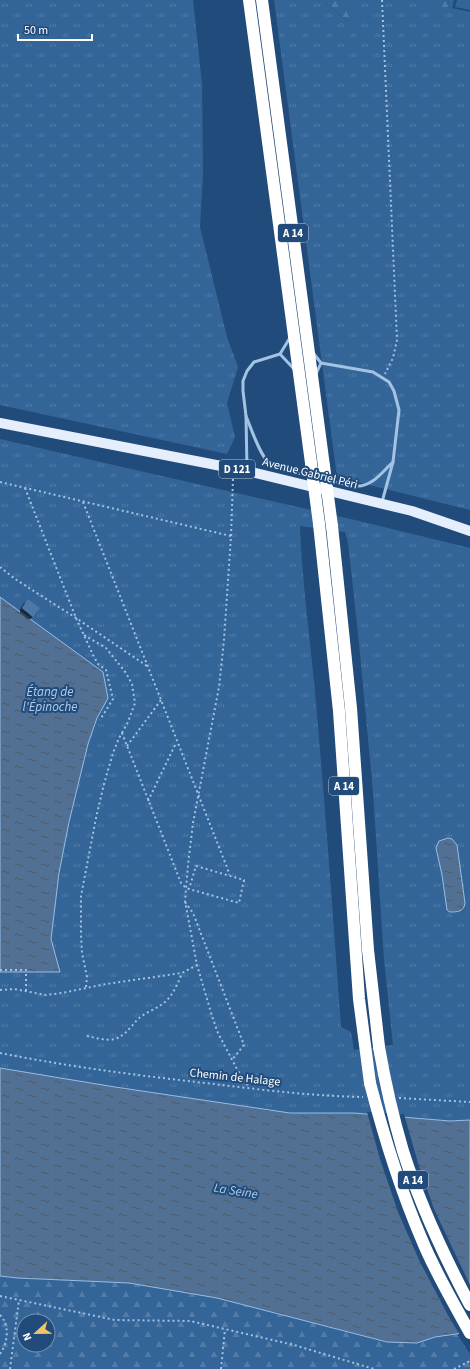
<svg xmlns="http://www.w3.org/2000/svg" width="470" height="1369" viewBox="0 0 470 1369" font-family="'Source Sans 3',sans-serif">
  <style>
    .grass { fill: url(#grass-tufts); fill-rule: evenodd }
    .forest { fill: url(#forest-firs); fill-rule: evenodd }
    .pitch { fill: #346598 }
    .water { fill: url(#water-ripples); stroke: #97bee6 }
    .pier { fill: #214b7a }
    .building { fill: #4e78a6; filter: url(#shadow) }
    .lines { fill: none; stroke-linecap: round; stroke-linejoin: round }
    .path { stroke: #a3c3e5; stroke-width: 2; stroke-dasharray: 2 3; stroke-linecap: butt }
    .lane { stroke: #a3c3e5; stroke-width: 3 }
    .primary { stroke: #e4eefd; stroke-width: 10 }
    .highway { stroke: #fff; stroke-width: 12 }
    .highway-bridge { stroke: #fff; stroke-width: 12 }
    .labels { text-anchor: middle; stroke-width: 4; stroke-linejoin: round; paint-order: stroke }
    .shield { fill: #214b7a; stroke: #bcc9d7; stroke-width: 1 }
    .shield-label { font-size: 11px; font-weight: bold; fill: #fff }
    .street-label { font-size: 12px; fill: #fff; stroke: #214b7a }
    .water-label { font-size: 13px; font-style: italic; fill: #aecded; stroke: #214b7a }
  </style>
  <defs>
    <pattern id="grass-tufts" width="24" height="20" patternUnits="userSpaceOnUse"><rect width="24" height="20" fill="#346598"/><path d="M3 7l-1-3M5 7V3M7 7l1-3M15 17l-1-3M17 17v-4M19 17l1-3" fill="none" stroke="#527ca7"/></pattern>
    <pattern id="forest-firs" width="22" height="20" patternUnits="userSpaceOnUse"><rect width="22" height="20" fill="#346598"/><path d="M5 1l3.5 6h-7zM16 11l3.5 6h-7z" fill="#527ca7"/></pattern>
    <pattern id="water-ripples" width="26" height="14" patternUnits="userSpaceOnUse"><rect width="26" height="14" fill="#517093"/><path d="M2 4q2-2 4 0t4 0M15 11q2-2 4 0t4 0" fill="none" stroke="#4e5a68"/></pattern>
    <filter id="shadow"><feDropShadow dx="-3.5" dy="3.5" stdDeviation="0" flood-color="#0009"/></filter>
  </defs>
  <rect width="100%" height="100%" fill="#214b7a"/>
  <g class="grass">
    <polygon points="0,0 193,0 202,84 203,174 200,227 227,337 238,367 227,403 235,437 227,454 0,405"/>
    <polygon points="274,0 323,0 348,22 362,17 347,0 426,0 443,11 450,9 448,0 454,0 452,8 470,12 470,510 337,477"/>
    <path d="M0,439L355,520L470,548V1120L450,1121L354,1113H290L115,1087L0,1068ZM300,526L345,532L348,542L359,643L373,792L384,960L393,1045L354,1050L351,1032L341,1027C333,915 325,804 315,692C310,637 302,582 300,526Z"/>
  </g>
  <g class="forest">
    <polygon points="323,0 347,0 363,17 348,22"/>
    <polygon points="426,0 448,0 450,10 443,11"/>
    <path d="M0,1276L18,1278L129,1283L217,1298L387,1342L417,1343L435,1337L457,1334L470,1354V1369H0ZM24,1321H48V1345H24Z"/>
  </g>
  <polygon class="pitch" points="457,0 470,0 470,10 455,7"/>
  <g class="water">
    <polygon points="0,597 103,672 108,698 97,718 88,744 69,822 59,873 51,939 60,972 0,972"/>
    <path d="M448,838L452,839L457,845L465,903C464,912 457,912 450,912L447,910L442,875L436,848L439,841Z"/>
    <polygon points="0,1068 115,1087 290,1113 354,1113 450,1121 470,1120 470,1332 435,1337 417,1343 387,1342 217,1298 129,1283 18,1278 0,1276"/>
  </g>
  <polygon class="pier" points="367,1112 404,1114 418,1163 434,1209 470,1285 470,1334 460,1335 449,1317 420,1262 398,1212 380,1159"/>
  <polygon class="building" points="28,599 40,608 33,617 22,608"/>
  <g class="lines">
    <g class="path">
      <polyline points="382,0 397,340 393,358 385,374"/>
      <polyline points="233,479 231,536 224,640 219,687 193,823 188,865 185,901 197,965 212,1016 218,1033 238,1071 246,1082 249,1088"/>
      <polyline points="0,482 231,536"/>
      <polyline points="25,488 76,618 94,657 98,664 106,670 113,699 100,720"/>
      <polyline points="83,502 228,870 229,875"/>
      <polyline points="0,567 15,579 76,618 147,666"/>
      <polyline points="84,635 106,648 126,673 132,684 135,703 128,722 122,733"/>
      <polyline points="127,746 161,700"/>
      <polyline points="148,801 176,743"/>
      <polyline points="185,902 193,913 244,1045 232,1060"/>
      <polyline points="0,970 26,970 26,992"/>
      <polyline points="86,987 87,977 82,953 81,935 81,896 96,818 104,784 113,753 119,738 122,733 181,883 185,887 189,889 239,903 244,880 196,866 189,889"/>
      <polyline points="0,990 14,989 46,995 62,993 106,984 182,973 197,965"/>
      <path d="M87,1036C96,1038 106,1041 115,1039C126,1035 131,1026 138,1019C146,1012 157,1009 165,1002C173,995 178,983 182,973"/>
      <path d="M0,1053C71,1067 142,1076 214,1084C263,1090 313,1096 363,1097"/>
      <polyline points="399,1098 470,1102"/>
      <polyline points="0,1296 115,1320 190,1321 294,1345 374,1369"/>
      <path d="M0,1315C10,1325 8,1343 0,1354"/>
      <polyline points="10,1369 19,1300"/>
      <polyline points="221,1369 225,1329"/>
      <polyline points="454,1369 470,1361"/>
    </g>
    <g class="lane">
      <polyline points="280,354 294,369"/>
      <polyline points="314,354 321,363 373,372 389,382 394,391 399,410 393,462 382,502"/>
      <polyline points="316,374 321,363"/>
      <path d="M246,416C251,428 260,456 270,464C278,471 299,473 309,475"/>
      <polyline points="247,469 246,416 243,391 243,381 247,371 254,362 280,354 291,336"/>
      <path d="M328,480C337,482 348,486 357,486C372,487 383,471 393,462"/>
    </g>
    <polyline class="primary" points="0,423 247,471 412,511 470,531"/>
    <g class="highway">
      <polyline points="249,0 311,463"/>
      <polyline points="262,0 324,466"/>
      <polyline points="319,524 339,711 359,999 370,1083"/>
      <polyline points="332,526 351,708 368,950 379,1047"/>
    </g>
    <g class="highway-bridge">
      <polyline points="311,463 319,524"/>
      <polyline points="324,466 332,526"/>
      <path d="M379,1047C385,1082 393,1117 403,1151C420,1205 444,1256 470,1305"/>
      <path d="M370,1083C384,1137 400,1189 422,1240C435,1272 453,1302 470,1333"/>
    </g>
  </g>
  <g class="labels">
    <g class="shield">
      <rect x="278" y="224" width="30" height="18" rx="3"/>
      <rect x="219" y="460" width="36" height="18" rx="3"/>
      <rect x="329" y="777" width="30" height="18" rx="3"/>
      <rect x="398" y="1171" width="30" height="18" rx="3"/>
    </g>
    <g class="shield-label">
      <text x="293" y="237">A 14</text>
      <text x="237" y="473">D 121</text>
      <text x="344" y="790">A 14</text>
      <text x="413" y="1184">A 14</text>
    </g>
    <g class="street-label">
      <text transform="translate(310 473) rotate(14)" y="4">Avenue Gabriel Péri</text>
      <text transform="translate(235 1077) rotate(6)" y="4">Chemin de Halage</text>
    </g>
    <g class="water-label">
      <text x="50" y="696">Étang de<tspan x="50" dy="15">l'Épinoche</tspan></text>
      <text transform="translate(236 1190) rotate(9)" y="5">La Seine</text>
    </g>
  </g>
  <g transform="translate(36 1333) rotate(248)"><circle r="19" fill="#214b7a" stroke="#7a93af"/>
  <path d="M0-3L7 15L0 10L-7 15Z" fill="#f1c465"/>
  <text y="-6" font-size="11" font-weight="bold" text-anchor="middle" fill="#ffffff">N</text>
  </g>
  <path d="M18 34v6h74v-6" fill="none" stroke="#ffffff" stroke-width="2"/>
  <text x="24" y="34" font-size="12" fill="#ffffff" stroke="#214b7a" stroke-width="3" paint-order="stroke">50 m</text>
</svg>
